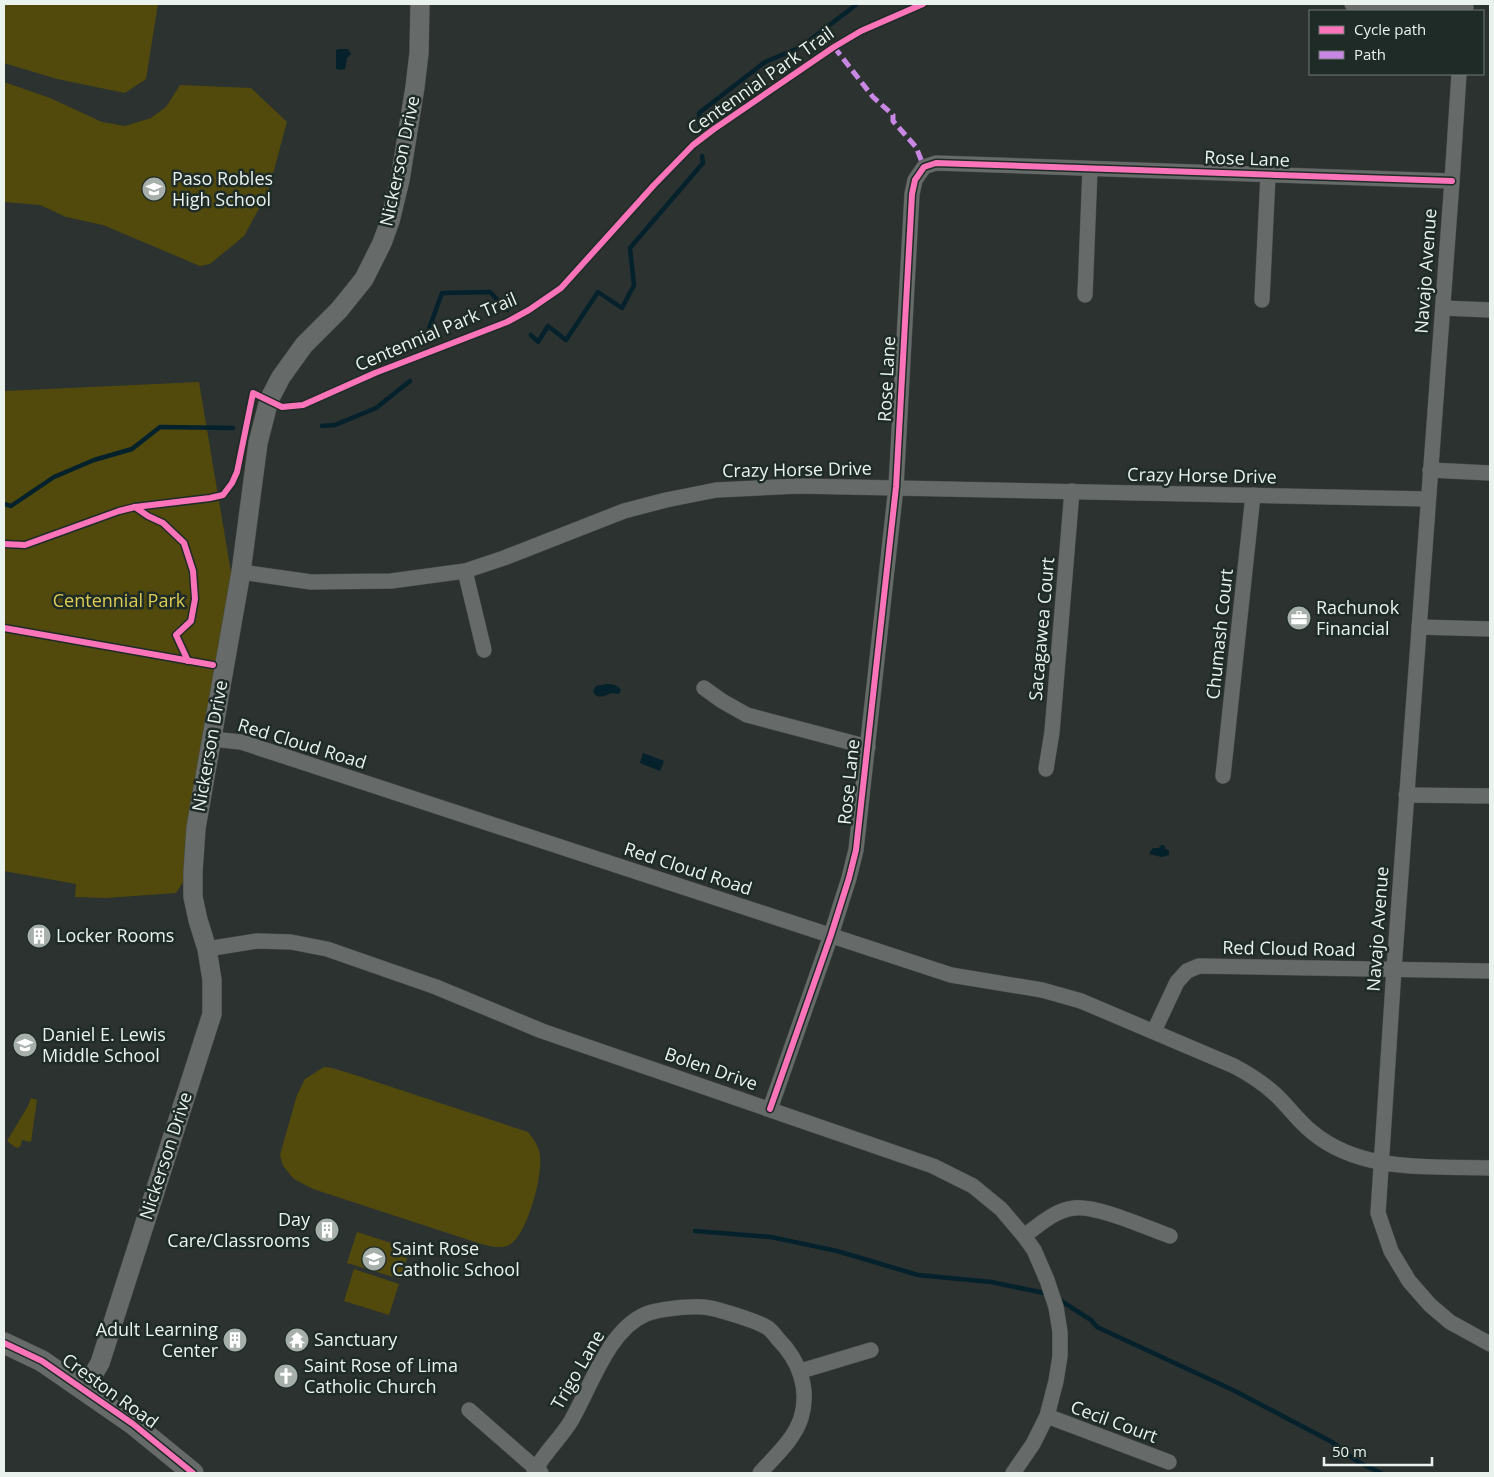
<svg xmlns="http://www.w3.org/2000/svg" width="1494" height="1477" viewBox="0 0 1494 1477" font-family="'Open Sans',sans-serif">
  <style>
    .green { fill: #524a0c }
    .water { fill: #04212c }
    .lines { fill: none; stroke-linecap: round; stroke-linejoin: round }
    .stream { stroke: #04212c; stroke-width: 4.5 }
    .minor-casing { stroke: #484d4b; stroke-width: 16 }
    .tertiary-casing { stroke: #484d4b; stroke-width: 20 }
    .secondary-casing { stroke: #484d4b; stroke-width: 22 }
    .minor { stroke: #666b69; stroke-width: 15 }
    .tertiary { stroke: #666b69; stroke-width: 19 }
    .secondary { stroke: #666b69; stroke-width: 21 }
    .quiet { stroke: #c787e3; stroke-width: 5; stroke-dasharray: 10 5; stroke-linecap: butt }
    .cycleway-casing { stroke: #1f2b26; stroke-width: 9 }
    .cycleway { stroke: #fb73b8; stroke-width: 6 }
    .labels { text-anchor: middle; stroke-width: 5; stroke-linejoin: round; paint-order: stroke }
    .street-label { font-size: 18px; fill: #eaf2ee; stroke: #1f2b26 }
    .poi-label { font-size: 18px; fill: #eaf2ee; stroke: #1f2b26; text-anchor: start }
    .park-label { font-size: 18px; fill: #decc53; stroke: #1f2b26 }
  </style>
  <rect width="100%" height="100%" fill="#2b322f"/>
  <g class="green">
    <polygon points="4,4 158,4 146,79 125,93 57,79 4,63"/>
    <polygon points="4,82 50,98 102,122 125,126 151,118 166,107 180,85 251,88 287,122 268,192 244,236 210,264 200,266 103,225 66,217 40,205 4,202"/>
    <polygon points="199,382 236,602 193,867 176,893 106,898 75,897 76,884 4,871 4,391"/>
    <path d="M324,1067L332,1068L352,1074L528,1132C534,1140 539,1146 540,1156C543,1175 527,1236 509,1245C498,1250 485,1245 475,1242L313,1189L294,1179L283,1166L280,1155L297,1095L305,1079Z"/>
    <polygon points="31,1098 37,1100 31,1142 22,1140 21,1145 18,1148 15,1147 7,1141 28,1106"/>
    <polygon points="357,1232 410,1249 400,1279 347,1263"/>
    <polygon points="354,1269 399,1284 389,1315 344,1301"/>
  </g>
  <g class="water">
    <polygon points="340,49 348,49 351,54 347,58 345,69 341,70 336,69 336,50"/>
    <path d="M607,684C613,684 617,685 621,690L620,693L617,694L612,693C605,695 602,699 595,695L593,691L596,686Z"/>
    <polygon points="643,753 664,761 660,771 640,763"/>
    <polygon points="1161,845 1164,845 1166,849 1169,851 1169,855 1162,857 1149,854 1153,848 1159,848"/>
  </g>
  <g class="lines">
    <g class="stream">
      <polyline points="700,127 699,113 765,62 801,47 857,4"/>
      <polyline points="531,335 538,342 548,326 566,340 598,292 622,308 634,285 630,248 703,163 702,156"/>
      <polyline points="426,337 442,293 490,292 507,310"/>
      <polyline points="322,426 335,425 376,408 410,381"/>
      <polyline points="4,504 11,506 54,477 94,460 132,449 160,427 233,428"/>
      <polyline points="695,1231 771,1237 837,1251 918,1275 991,1282 1049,1294"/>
      <polyline points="1058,1299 1091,1320 1097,1327 1235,1391 1332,1442 1358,1462 1381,1473"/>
    </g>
    <defs>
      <g id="minor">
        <polyline points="1352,4 1466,7"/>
        <polyline points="1459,74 1452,181 1394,969 1378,1213 1391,1251 1409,1281 1430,1305 1450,1322 1490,1344"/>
        <polyline points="1085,295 1090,169"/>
        <polyline points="1262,300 1268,175"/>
        <polyline points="1443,308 1490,310"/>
        <polyline points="1430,470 1490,473"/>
        <polyline points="465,571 484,650"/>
        <polyline points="241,572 311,582 391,581 465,571 504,558 624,511 666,500 716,490 798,486 1428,499"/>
        <polyline points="1419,627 1490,629"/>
        <polyline points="704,688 722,701 747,715 868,747"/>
        <path d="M211,739L241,742L951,975L1042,990L1081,1001L1234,1066C1249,1074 1263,1083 1275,1094C1288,1106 1298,1121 1312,1132C1361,1173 1430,1166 1490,1168"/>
        <polyline points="1046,769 1052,732 1072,491"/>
        <polyline points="1223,776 1253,495"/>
        <polyline points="1406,795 1490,796"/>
        <polyline points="207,949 257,941 291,942 327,949 436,987 542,1031 933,1166 973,1186 1001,1209 1024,1236 1034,1250 1047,1280 1056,1307 1060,1332 1060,1356 1056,1381 1047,1416 1033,1444 1013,1473"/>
        <polyline points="1154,1031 1177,982 1187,971 1199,966 1490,971"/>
        <polyline points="770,1109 831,935 849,878 856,850 896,487 912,194 915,180 924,167 936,163 1452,181"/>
        <path d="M1024,1236C1039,1225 1055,1210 1074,1208C1097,1205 1147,1228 1170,1236"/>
        <polyline points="801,1371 871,1350"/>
        <polyline points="469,1410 541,1473"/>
        <polyline points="1047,1416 1169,1462"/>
        <path d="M534,1473C541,1456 561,1438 571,1421C591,1387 608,1330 646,1314C659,1309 689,1306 703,1307C716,1308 757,1321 768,1328C772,1331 775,1335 778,1339C799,1360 810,1389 801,1418C794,1440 774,1457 760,1473"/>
      </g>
      <polyline id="tertiary" points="84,1390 100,1363 212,1014 212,980 207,949 198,920 193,897 193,872 196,828 241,572 258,443 269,400 281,377 304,345 339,310 364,279 382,243 390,221 400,180 415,87 419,53 420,4"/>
      <polyline id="secondary" points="4,1343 42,1361 133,1424 193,1473"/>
    </defs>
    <use href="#minor" class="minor-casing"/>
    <use href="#tertiary" class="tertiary-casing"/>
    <use href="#secondary" class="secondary-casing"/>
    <use href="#minor" class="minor"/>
    <use href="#tertiary" class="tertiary"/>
    <use href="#secondary" class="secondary"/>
    <polyline class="quiet" points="834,47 873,97 893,115 893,121 916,147 924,167"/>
    <defs>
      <g id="cycleway">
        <polyline points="135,507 148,516 163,523 184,543 193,571 195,599 191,621 176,635 188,661"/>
        <polyline points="4,544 25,545 119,511 135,507 210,498 223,495 232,483 237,472 253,393 282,407 303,405 375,373 507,322 529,310 561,288 654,185 693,145 714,129 834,47 861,31 923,4"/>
        <polyline points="4,628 213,665"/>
        <polyline points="770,1109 831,935 849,878 856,850 896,487 912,194 915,180 924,167 936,163 1452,181"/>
        <polyline points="4,1343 42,1361 133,1424 193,1473"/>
      </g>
    </defs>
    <use href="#cycleway" class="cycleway-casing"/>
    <use href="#cycleway" class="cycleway"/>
  </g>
  <defs>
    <symbol id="school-disc" viewBox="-11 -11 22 22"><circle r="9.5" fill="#a7afab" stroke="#1f2b26"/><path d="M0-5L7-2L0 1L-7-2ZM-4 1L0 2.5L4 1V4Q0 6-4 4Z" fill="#fff"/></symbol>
    <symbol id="office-disc" viewBox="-11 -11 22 22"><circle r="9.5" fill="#a7afab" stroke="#1f2b26"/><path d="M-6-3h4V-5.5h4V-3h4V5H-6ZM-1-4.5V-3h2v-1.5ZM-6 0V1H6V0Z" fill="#fff"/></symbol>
    <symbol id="building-disc" viewBox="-11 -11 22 22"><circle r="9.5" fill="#a7afab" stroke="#1f2b26"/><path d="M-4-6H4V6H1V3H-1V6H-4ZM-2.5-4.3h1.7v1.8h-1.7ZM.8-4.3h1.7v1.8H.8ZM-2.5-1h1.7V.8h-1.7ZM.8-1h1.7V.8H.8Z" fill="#fff"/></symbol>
    <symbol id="temple-disc" viewBox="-11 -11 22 22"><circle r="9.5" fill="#a7afab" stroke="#1f2b26"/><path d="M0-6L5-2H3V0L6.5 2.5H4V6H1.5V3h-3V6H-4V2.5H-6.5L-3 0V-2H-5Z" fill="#fff"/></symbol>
    <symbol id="church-disc" viewBox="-11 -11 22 22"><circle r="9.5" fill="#a7afab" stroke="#1f2b26"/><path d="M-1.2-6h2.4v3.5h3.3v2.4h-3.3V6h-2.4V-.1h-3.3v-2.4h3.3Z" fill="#fff"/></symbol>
  </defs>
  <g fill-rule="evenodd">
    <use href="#school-disc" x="140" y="175" width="28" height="28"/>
    <use href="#office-disc" x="1285" y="604" width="28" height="28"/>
    <use href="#building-disc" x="25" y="922" width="28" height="28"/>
    <use href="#school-disc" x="11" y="1031" width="28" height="28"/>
    <use href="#building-disc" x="313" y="1216" width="28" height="28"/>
    <use href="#school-disc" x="360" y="1245" width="28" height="28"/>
    <use href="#building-disc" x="221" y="1326" width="28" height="28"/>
    <use href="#temple-disc" x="283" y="1326" width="28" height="28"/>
    <use href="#church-disc" x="272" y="1362" width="28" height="28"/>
  </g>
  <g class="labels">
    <g class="street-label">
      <text transform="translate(761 81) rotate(-35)" y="6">Centennial Park Trail</text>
      <text transform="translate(1247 159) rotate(2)" y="6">Rose Lane</text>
      <text transform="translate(400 161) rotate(-78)" y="6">Nickerson Drive</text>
      <text transform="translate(1426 271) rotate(-86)" y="6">Navajo Avenue</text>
      <text transform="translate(436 332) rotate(-23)" y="6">Centennial Park Trail</text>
      <text transform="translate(887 379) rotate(-87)" y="6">Rose Lane</text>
      <text transform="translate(797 470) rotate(-1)" y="6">Crazy Horse Drive</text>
      <text transform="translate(1202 476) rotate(1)" y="6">Crazy Horse Drive</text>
      <text transform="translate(1042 629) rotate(-85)" y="6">Sacagawea Court</text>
      <text transform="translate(1220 634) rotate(-84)" y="6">Chumash Court</text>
      <text transform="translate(302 744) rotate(17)" y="6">Red Cloud Road</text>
      <text transform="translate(210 746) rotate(-80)" y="6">Nickerson Drive</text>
      <text transform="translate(849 782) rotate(-84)" y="6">Rose Lane</text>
      <text transform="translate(688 869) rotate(18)" y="6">Red Cloud Road</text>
      <text transform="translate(1378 929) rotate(-86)" y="6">Navajo Avenue</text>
      <text transform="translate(1289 949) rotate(1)" y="6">Red Cloud Road</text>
      <text transform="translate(711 1069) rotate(19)" y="6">Bolen Drive</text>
      <text transform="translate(166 1156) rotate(-72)" y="6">Nickerson Drive</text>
      <text transform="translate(578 1370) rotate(-60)" y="6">Trigo Lane</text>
      <text transform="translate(110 1391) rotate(36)" y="6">Creston Road</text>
      <text transform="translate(1114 1422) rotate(20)" y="6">Cecil Court</text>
    </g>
    <g class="poi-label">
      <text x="172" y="185">Paso Robles<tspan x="172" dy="21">High School</tspan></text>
      <text x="1316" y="614">Rachunok<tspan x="1316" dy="21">Financial</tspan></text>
      <text x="56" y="942">Locker Rooms</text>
      <text x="42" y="1041">Daniel E. Lewis<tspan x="42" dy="21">Middle School</tspan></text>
      <text x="310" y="1226" text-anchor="end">Day<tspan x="310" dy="21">Care/Classrooms</tspan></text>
      <text x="392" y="1255">Saint Rose<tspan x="392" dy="21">Catholic School</tspan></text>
      <text x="218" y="1336" text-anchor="end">Adult Learning<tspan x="218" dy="21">Center</tspan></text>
      <text x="314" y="1346">Sanctuary</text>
      <text x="304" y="1372">Saint Rose of Lima<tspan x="304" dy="21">Catholic Church</tspan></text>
    </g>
    <g class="park-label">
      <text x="119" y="607">Centennial Park</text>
    </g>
  </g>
  <rect width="1494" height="1477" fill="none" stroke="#eaf2ee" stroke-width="10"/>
  <rect x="1309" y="10" width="175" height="65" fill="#1f2b26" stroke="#707b76"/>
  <rect x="1319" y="26" width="25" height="8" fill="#fb73b8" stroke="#707b76"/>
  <text x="1354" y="35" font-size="15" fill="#eaf2ee">Cycle path</text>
  <rect x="1319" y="51" width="25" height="8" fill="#c787e3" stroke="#707b76"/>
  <text x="1354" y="60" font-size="15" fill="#eaf2ee">Path</text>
  <path d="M1324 1457v8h108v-8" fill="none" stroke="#eaf2ee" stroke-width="2.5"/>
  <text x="1332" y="1457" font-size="15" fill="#eaf2ee" stroke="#1f2b26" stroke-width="4" paint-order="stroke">50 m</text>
</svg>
